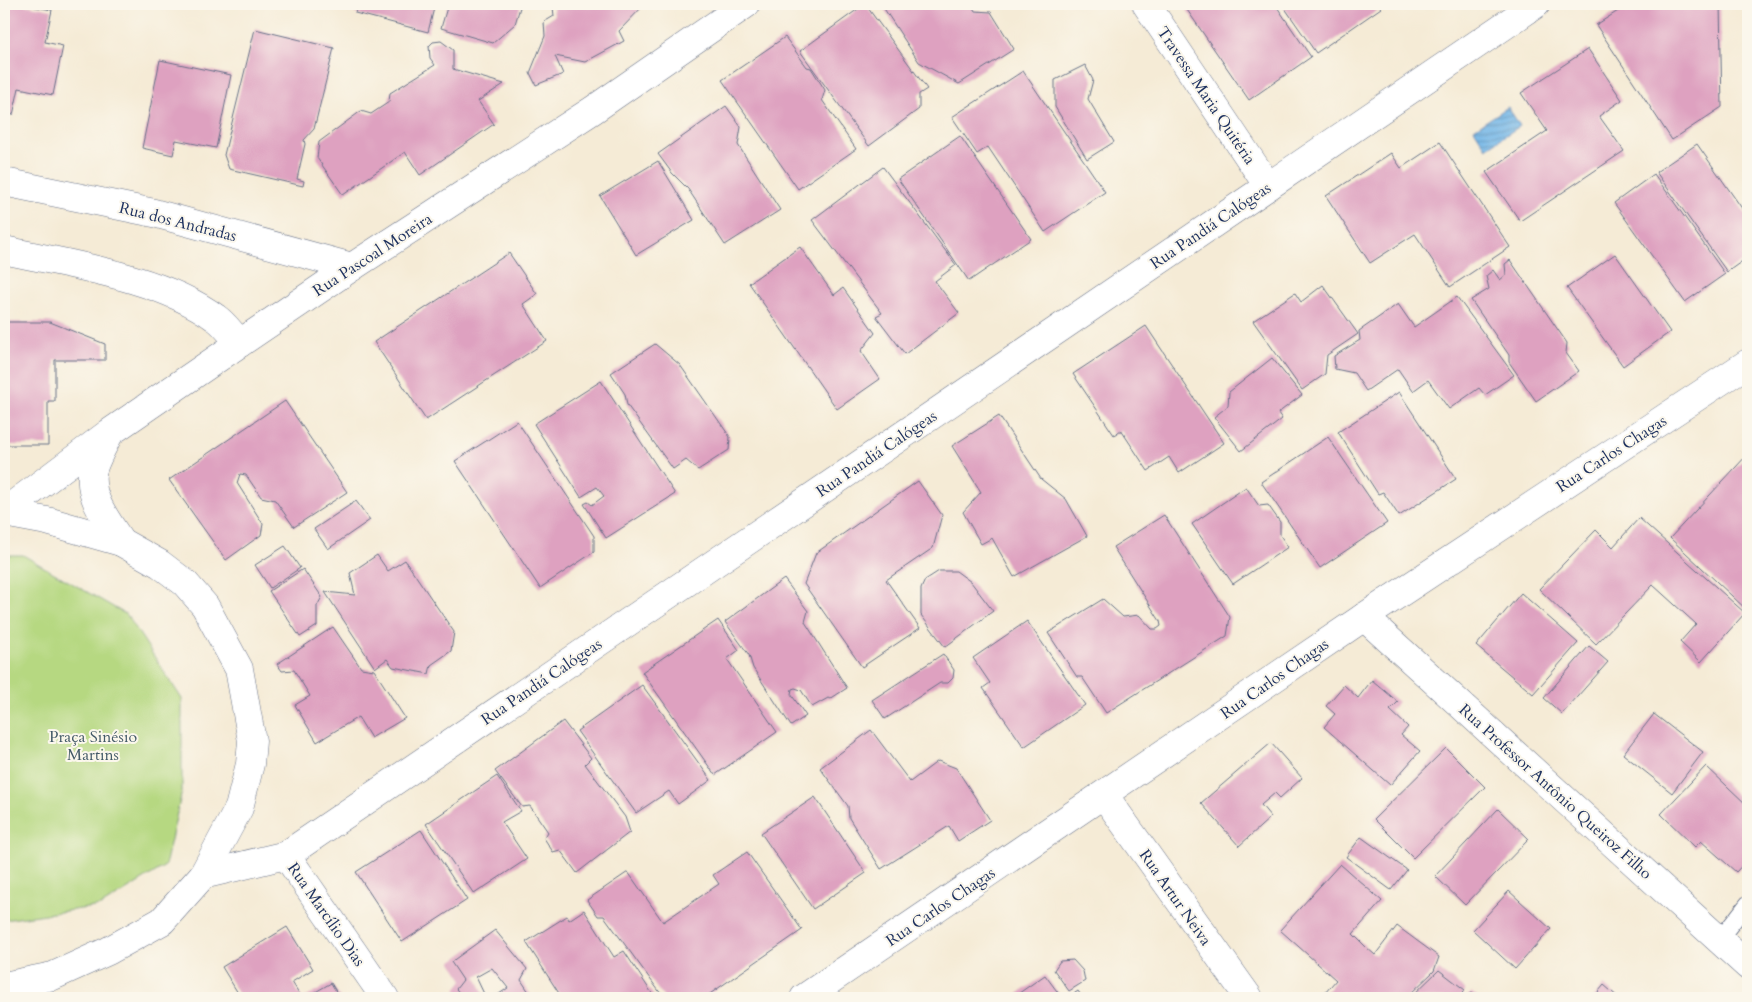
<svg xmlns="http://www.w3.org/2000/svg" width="1752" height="1002" viewBox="0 0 1752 1002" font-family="Cardo,serif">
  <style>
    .park { fill: #b6d881; stroke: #688470 }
    .water { fill: url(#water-rules); stroke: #4672a2 }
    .building { fill: #dea1c0 }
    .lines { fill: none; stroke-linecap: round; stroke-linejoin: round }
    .service-casing { stroke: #677188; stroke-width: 17 }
    .minor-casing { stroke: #677188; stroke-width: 29 }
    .service { stroke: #fff; stroke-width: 15 }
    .minor { stroke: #fff; stroke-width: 28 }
    .labels { text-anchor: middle; stroke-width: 4; stroke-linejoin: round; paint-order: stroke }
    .street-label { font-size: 16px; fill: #1b2f5e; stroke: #fbf7ec }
    .park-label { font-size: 16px; fill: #425967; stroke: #fbf7ec }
  </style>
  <defs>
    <pattern id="water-rules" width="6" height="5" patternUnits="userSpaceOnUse" patternTransform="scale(1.25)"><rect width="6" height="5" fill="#71b5e7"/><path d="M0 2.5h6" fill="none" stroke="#5c94be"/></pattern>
  </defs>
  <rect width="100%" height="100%" fill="#fbf7ec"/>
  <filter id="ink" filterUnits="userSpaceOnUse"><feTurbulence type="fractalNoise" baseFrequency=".02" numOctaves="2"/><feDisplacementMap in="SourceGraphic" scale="10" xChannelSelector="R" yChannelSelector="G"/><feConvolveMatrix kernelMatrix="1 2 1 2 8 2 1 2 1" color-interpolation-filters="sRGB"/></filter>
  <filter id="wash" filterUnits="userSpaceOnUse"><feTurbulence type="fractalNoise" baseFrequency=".0096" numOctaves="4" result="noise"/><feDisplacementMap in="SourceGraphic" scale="20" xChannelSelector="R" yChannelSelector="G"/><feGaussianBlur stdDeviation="1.12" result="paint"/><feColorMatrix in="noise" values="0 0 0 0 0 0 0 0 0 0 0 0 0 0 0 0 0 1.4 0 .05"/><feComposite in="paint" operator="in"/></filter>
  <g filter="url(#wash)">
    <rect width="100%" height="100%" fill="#f5ebd6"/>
    <polygon class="park" points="4,555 23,555 127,615 182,699 182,791 165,866 101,906 4,920"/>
    <polygon class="water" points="1508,107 1520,126 1486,148 1474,129"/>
    <g id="blocks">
      <g class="building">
        <polygon points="4,4 20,4 52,10 45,42 63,46 53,95 19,88 13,115 4,113"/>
        <polygon points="357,4 435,4 428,32 355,13"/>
        <polygon points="448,4 521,4 515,24 493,43 441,28"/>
        <polygon points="545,4 645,4 619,31 624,41 585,62 555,56 563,74 536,85 530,73 545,36 544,22 554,16 553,7"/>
        <polygon points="865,4 927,89 919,94 919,109 869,146 800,51"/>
        <polygon points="881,4 971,4 975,11 991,12 1014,49 959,84 919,62"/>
        <polygon points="1183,4 1275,4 1311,57 1249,100"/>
        <polygon points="1282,4 1378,4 1381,8 1316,53"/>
        <polygon points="1629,4 1720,4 1722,107 1672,140 1596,25"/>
        <polygon points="255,29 334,48 314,129 304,140 305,144 297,179 304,181 303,186 229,169 224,155"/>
        <polygon points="785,37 807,67 811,68 825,90 822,100 856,149 798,189 722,80"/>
        <polygon points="441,41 453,50 453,69 504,84 478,101 494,124 420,175 405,152 343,195 317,158 319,142 361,111 371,114 389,102 390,93 435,65 430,58 429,46 433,42"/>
        <polygon points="1588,49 1622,100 1599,116 1624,151 1520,221 1486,172 1547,131 1521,93"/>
        <polygon points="160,60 231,75 216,148 176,140 173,155 142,148"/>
        <polygon points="1085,65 1093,80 1088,99 1114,142 1087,159 1055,107 1055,80"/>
        <polygon points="1023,71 1105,192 1045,232 988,147 977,154 952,117"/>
        <polygon points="726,106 741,127 738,145 780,210 725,245 688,189 672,173 658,154"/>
        <polygon points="960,136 1031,239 969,281 898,179"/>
        <polygon points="1440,142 1510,247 1450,287 1415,234 1370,263 1326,196 1391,153 1401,168"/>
        <polygon points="1697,144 1748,217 1748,257 1727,272 1656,172"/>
        <polygon points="658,161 694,220 636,255 600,196"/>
        <polygon points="883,167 956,265 935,281 959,313 905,354 876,316 882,313 812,220"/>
        <polygon points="1654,174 1725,274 1685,302 1614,203"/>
        <polygon points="800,247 834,295 843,288 875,333 861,351 880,379 837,409 749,283"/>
        <polygon points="509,253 537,294 523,304 547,341 426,420 374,342"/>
        <polygon points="1615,254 1670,332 1623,366 1567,288"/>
        <polygon points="1510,260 1567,343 1566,353 1579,371 1536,401 1509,362 1509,355 1471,300 1489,289 1486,276 1493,270 1500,280 1506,275 1505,264"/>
        <polygon points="1323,285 1358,334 1327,355 1325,374 1302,390 1253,321 1295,293 1301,302"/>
        <polygon points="1457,297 1514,375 1485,395 1479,388 1449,409 1428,380 1413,391 1398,369 1366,391 1354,373 1335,369 1334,356 1360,340 1359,331 1398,304 1414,327"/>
        <polygon points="4,322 50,322 105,344 105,360 55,360 55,401 48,401 48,445 4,445"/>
        <polygon points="1146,326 1224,443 1179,473 1169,457 1148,471 1121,430 1114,435 1073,374"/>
        <polygon points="655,344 680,365 730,437 729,450 698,470 686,460 673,469 627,405 625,394 611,373"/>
        <polygon points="1272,358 1302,395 1278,413 1282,419 1241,451 1214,417 1228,406 1229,392"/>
        <polygon points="601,381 675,494 606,538 584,504 588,502 592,505 604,496 597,487 581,497 534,424"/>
        <polygon points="1399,392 1456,479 1399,516 1383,492 1378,494 1338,432"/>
        <polygon points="285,401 347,492 294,527 275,500 261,497 246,475 240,474 237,483 263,524 261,535 226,560 169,480"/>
        <polygon points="999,416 1041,479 1066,499 1087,536 1014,577 992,538 981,544 963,512 981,492 952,446"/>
        <polygon points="517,421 594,536 594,552 540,588 455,461"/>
        <polygon points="1328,437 1387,523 1320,568 1261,482"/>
        <polygon points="1748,454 1748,611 1670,538"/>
        <polygon points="918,481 942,515 933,548 886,580 920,628 862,667 804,584 816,553"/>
        <polygon points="1246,487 1259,506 1268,505 1280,522 1280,535 1288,547 1233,584 1192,524"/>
        <polygon points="356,501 370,520 328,549 314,529"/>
        <polygon points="1164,515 1230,617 1227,636 1106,713 1082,677 1077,677 1048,633 1103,599 1123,617 1139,615 1152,629 1157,629 1161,626 1160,621 1113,547"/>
        <polygon points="1639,518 1745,613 1701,662 1680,642 1696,624 1653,585 1596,644 1539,589 1596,530 1613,547"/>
        <polygon points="285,546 300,568 270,588 255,565"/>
        <polygon points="377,555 388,571 405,560 454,632 451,651 431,665 429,674 393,667 387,659 375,668 325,592 355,595 350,573"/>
        <polygon points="303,569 322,597 317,606 317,626 300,637 269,591"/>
        <polygon points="939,571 956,571 971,582 993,611 945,647 921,615 921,589 925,580"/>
        <polygon points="784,579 808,611 805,622 847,688 830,699 828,698 812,707 801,690 795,688 792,689 791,694 806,716 791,726 753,668 749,655 725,622"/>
        <polygon points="1521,593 1578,643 1533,694 1476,646"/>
        <polygon points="718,620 739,650 727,659 777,732 715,775 642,672"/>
        <polygon points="1027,621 1085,705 1024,747 983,688 990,683 973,658"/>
        <polygon points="333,627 361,668 374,670 405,718 371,738 358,717 317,742 295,705 310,696 294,670 282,671 277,664"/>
        <polygon points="1589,646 1608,662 1562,714 1544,698"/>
        <polygon points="943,654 954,670 953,678 948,683 940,683 885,719 872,700"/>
        <polygon points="1372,680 1398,702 1390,710 1408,727 1401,735 1420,751 1390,785 1324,727 1335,714 1326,706 1344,685 1358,698"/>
        <polygon points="642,685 711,780 678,804 669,791 636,813 577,731"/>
        <polygon points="1654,714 1703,752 1672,793 1623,754"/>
        <polygon points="563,721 591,758 585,764 625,817 630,832 577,873 560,850 553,852 544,838 548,832 530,806 522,807 495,771"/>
        <polygon points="871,730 910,782 938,761 956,768 990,820 958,841 949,826 881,869 849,818 848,806 820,768"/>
        <polygon points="1271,743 1302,778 1280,798 1275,793 1261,805 1271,817 1239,846 1201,803"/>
        <polygon points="1446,748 1485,787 1413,858 1374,819"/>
        <polygon points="1706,766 1748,806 1748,859 1736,872 1701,841 1695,847 1661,814"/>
        <polygon points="497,776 521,811 502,822 527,859 474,894 426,824"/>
        <polygon points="815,797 866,873 813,909 761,833"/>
        <polygon points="1498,809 1529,839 1465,905 1435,876"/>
        <polygon points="421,830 467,900 402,942 356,872"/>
        <polygon points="1361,837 1407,870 1391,890 1346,857"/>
        <polygon points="747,852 802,930 704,998 664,998 604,916 598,916 587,900 628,872 663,922 719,884 713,875"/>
        <polygon points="1340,864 1382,901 1353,934 1366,947 1375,955 1397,926 1439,957 1434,971 1406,998 1332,998 1325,993 1336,980 1280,930"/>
        <polygon points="1509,891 1551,929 1515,969 1473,930"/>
        <polygon points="584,910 614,957 624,951 655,998 562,998 526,942 567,916 569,920"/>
        <polygon points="287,927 313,969 292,982 302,998 241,998 222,967"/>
        <polygon points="495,930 527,969 521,980 533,998 493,998 508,988 492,968 476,977 486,998 464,998 456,989 463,980 451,962"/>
        <polygon points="1073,960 1083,971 1085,981 1069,991 1054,970 1060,961"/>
        <polygon points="1439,970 1465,990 1460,998 1410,998"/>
        <polygon points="1045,975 1062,998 1012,998"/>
        <polygon points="331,983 340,998 305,998"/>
        <polygon points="1604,985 1619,998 1593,998"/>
        <polygon points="1078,991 1083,998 1068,998"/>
        <polygon points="1472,993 1478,998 1464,998"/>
      </g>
    </g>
  </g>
  <g filter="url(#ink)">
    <use href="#blocks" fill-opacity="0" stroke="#677188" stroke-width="1"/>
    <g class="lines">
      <defs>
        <polyline id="service" points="1719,940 1748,903"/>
        <g id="minor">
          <polyline points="1146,4 1268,186"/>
          <polyline points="4,182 154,213 352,267"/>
          <path d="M4,250C71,265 161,277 216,318C225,324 232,335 240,343"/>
          <path d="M109,434C104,445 93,463 92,474C89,499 109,523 121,542"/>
          <polyline points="4,512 109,433 240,343 352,267 593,110 746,4"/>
          <polyline points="4,513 47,521 121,542 160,564 185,583 205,606 239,669 252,741 250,764 239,808 203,875 162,921 108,951 53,976 4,986"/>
          <polyline points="1364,617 1748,966"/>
          <polyline points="1104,795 1249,998"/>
          <polyline points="286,855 385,998"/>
          <polyline points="203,875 286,855 1536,4"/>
          <polyline points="804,998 1364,617 1748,363"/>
        </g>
      </defs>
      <use href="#service" class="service-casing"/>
      <use href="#minor" class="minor-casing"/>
      <use href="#service" class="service"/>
      <use href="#minor" class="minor"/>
    </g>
  </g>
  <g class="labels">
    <g class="street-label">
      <text transform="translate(1207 95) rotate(56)" y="6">Travessa Maria Quitéria</text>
      <text transform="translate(178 221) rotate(14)" y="6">Rua dos Andradas</text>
      <text transform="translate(1210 225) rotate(-34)" y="6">Rua Pandiá Calógeas</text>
      <text transform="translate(372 254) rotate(-33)" y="6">Rua Pascoal Moreira</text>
      <text transform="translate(876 453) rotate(-34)" y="6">Rua Pandiá Calógeas</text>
      <text transform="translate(1611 453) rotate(-33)" y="6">Rua Carlos Chagas</text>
      <text transform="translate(1274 678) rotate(-35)" y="6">Rua Carlos Chagas</text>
      <text transform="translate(541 681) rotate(-34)" y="6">Rua Pandiá Calógeas</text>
      <text transform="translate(1556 791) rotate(42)" y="6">Rua Professor Antônio Queiroz Filho</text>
      <text transform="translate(1176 897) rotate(55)" y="6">Rua Artur Neiva</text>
      <text transform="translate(940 906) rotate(-34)" y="6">Rua Carlos Chagas</text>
      <text transform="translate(327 914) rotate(55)" y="6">Rua Marcílio Dias</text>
    </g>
    <g class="park-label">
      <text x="93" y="742">Praça Sinésio<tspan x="93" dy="18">Martins</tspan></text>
    </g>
  </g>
  <rect width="1752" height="1002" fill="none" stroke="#fbf7ec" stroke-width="20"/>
</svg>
